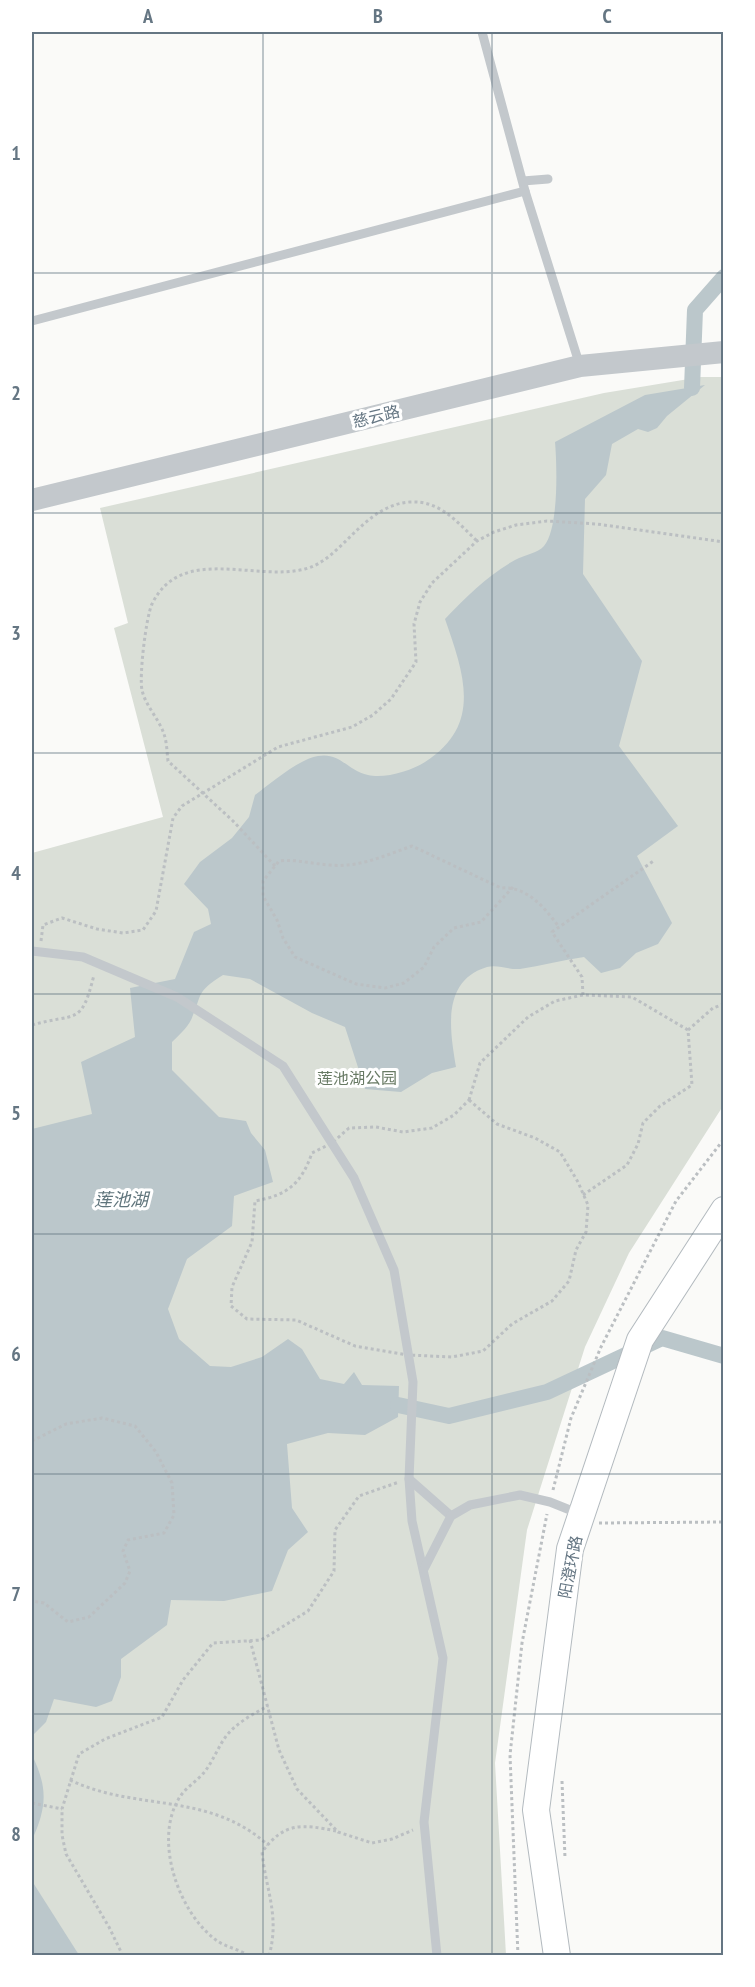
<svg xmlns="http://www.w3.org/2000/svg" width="755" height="1987" viewBox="0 0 755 1987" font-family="'PT Sans Narrow','Noto Sans SC',sans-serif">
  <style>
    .green { fill: #dadfd7 }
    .water { fill: #bbc7cb }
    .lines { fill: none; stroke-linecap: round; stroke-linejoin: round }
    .canal { stroke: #bbc7cb; stroke-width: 16 }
    .secondary-casing { stroke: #b3babf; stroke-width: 28 }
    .path { stroke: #bbbfc2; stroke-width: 3; stroke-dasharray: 3 3; stroke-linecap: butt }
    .service { stroke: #c3c8cc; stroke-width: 9 }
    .tertiary { stroke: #c3c8cc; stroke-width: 22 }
    .secondary { stroke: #fff; stroke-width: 26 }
    .grid { fill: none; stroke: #657683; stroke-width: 1.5; stroke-opacity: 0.55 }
    .labels { text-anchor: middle; stroke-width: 6; stroke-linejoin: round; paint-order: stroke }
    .street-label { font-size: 16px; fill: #657683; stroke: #fff }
    .park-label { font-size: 16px; fill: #687a64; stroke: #fff }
    .water-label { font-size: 18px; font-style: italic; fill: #60757c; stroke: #fff }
    .neatline { fill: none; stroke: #657683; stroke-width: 2 }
    .grid-label { font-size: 20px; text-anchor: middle; font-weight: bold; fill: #657683 }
  </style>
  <rect width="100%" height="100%" fill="#fafaf8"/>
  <polygon class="green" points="701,377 723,377 723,1106 629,1253 585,1347 527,1530 495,1763 506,1955 32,1956 32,853 163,817 114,628 128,623 100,508 604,393"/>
  <g class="water">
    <path d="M705,385L667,416L657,428L648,432L638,429L612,444L606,475L585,499L583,574L642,661L619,746L678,826L637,856L672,923L658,944L636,953L620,968L601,973L584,957C562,960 541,966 520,969C509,970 497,964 487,967C441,981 450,1031 456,1067L432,1073L401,1092L365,1089L345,1027L312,1013L250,979L223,975C195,993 203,993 191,1020C187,1028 178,1036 172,1042V1070L219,1117L246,1121L251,1133L265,1150L273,1182L234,1196L232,1226L187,1259L168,1309L179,1339L210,1366L231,1367L262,1357L288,1339L302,1349L320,1379L344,1384L354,1372L362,1385L399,1386L398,1417L365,1435L328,1433L287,1444L292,1508L308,1532L288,1550L272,1591L224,1601L171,1600L167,1625L121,1659V1677L112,1701L96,1707L54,1699L46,1722L32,1736V1129L92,1114L81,1062L135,1037L130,988L175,979L194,932L211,924L208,909L184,884L200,862L232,838L249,817L255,795C271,783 299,759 318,756C340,752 348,771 368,775C384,779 411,771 425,762C483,725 464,674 445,619C467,596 488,575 515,560C524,555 538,553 544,546C559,529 557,464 555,442L645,395Z"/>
    <path d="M32,1755C48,1788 47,1807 32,1840Z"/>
    <polygon points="32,1881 79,1955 32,1955"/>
  </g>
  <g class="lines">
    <g class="canal">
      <polyline points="692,388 695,310 724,277"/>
      <polyline points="398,1405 449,1416 547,1392 662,1338 724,1356"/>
    </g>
    <defs>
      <polyline id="secondary" points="557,1956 536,1810 570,1549 640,1340 724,1210"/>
    </defs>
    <use href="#secondary" class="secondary-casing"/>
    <g class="path">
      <path d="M275,866L233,821L168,761C167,753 167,743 164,734C159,719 145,705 142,690C139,676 146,617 152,604C181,544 255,582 305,569C342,560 363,505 410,502C440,500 458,523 477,541"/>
      <path d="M513,887L481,922L454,928L434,947L424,967L404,983L385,988L356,984L295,957L283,938L277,920L263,896V881L279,861C298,859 312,864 330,865C359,868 386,855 412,846L501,888C527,886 545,908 559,927"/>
      <polyline points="41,941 43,925 62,918 97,929 123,933 143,930 156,911 173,818 182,806 278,747 352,727 373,715 391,699 416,662 414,624 420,602 432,583 477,541 494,532 516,525 547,521 597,524 724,542"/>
      <polyline points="583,995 582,977 552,932 655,860"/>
      <path d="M32,1025C77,1012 81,1027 94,975"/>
      <path d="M469,1100L497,1124L535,1138L560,1152L578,1182L588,1205L586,1232L576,1250L569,1281L552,1301L512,1324L483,1351L452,1357L408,1355L355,1346L296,1320L247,1319L231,1306L232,1287L252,1242L255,1201C288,1195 301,1184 312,1153L332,1143L349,1128L376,1127L403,1132L432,1128L454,1115Z"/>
      <polyline points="469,1100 480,1063 528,1017 555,1001 583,995 632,997 688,1030"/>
      <polyline points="583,1195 627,1165 638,1144 643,1123 660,1106 692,1085 688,1030 713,1008 724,1004"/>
      <polyline points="32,1441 66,1424 102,1418 135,1426 156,1452 172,1483 174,1515 164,1533 128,1540 123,1551 130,1571 125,1583 89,1617 68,1622 44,1603 32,1601"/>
      <polyline points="553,1490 571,1418 601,1347 676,1201 724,1139"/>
      <polyline points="599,1523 724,1522"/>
      <polyline points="250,1640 279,1750 297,1789 338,1832 372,1843 392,1839 413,1830"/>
      <path d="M70,1780C137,1812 208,1791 268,1845"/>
      <polyline points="562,1781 565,1858"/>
      <polyline points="32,1803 62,1809"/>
      <polyline points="123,1956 109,1927 66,1854 62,1835 62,1809 79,1754 105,1739 162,1717 183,1680 213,1643 261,1640 308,1611 334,1571 335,1530 359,1496 399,1482"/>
      <path d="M249,1956C239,1949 225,1947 216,1940C179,1913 154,1842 178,1800C184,1788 198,1781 206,1770C214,1759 219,1745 227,1735C238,1722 253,1714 268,1706"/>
      <path d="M269,1956C280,1916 266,1891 262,1852C284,1822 302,1824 336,1831"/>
      <polyline points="518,1956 510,1755 522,1643 547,1514"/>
    </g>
    <g class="service">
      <polyline points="482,32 525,191 580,366"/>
      <polyline points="523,181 548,179"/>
      <polyline points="32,321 525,191"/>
      <polyline points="32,951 83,957 177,997 283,1066 354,1178 394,1270 413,1382 409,1479 412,1521 443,1658 424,1822 437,1956"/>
      <polyline points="409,1479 451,1516"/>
      <polyline points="424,1569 451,1516 470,1505 520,1495 550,1502 580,1514"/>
    </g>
    <polyline class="tertiary" points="32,500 580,366 724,352"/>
    <use href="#secondary" class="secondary"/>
  </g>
  <path class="grid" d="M263,32V1956M492,32V1956M32,273H724M32,513H724M32,753H724M32,994H724M32,1234H724M32,1474H724M32,1714H724"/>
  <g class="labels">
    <g class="street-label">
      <text transform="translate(376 416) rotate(-14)" y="6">慈云路</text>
      <text transform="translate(570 1567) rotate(-79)" y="6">阳澄环路</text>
    </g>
    <g class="park-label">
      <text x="357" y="1084">莲池湖公园</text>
    </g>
    <g class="water-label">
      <text x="121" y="1206">莲池湖</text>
    </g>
  </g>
  <rect width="755" height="1987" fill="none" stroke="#ffffff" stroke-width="66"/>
  <rect x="33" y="33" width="689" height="1921" class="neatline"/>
  <g class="grid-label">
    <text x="148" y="23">A</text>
    <text x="378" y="23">B</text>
    <text x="607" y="23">C</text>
    <text x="16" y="160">1</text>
    <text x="16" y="400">2</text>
    <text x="16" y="640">3</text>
    <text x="16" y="880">4</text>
    <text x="16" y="1120">5</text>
    <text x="16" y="1361">6</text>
    <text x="16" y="1601">7</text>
    <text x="16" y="1841">8</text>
  </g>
</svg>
